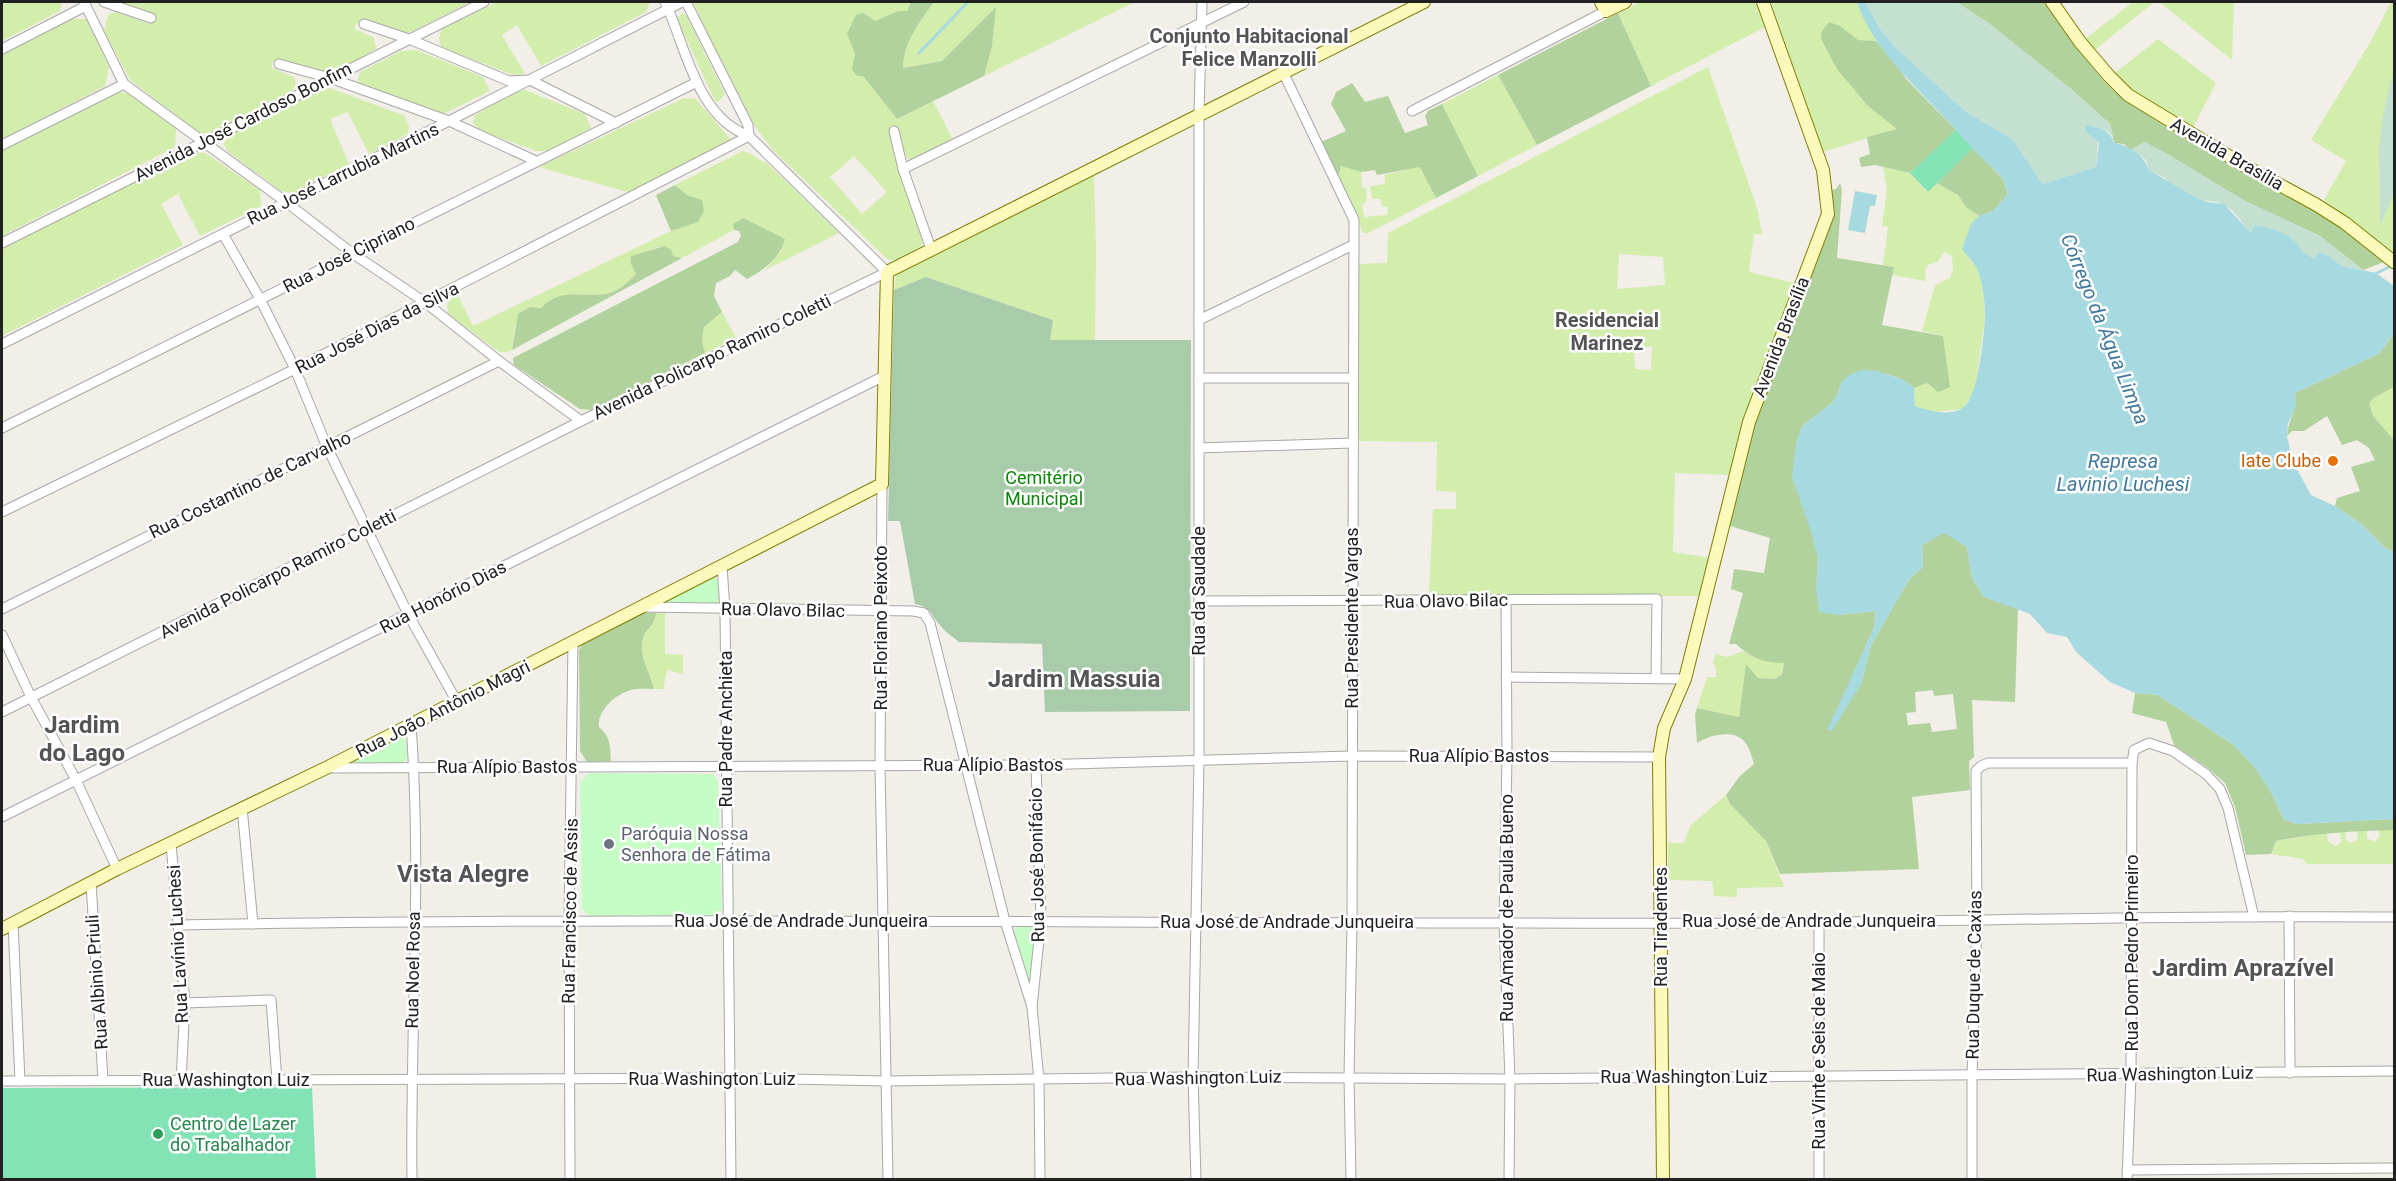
<svg xmlns="http://www.w3.org/2000/svg" width="2396" height="1181" viewBox="0 0 2396 1181" font-family="Roboto,sans-serif">
  <style>
    .grass { fill: #d3edad; fill-rule: evenodd }
    .forest { fill: #b1d29c; fill-rule: evenodd }
    .wetland { fill: #c4e0d1 }
    .cemetery { fill: #a8ccaa }
    .park { fill: #c6fcc5 }
    .pitch { fill: #84e3b5 }
    .water { fill: #a7d9e0 }
    .lines { fill: none; stroke-linecap: round; stroke-linejoin: round }
    .stream { stroke: #a7d9e0; stroke-width: 3 }
    .street-casing { stroke: #a8a8a8; stroke-width: 11 }
    .secondary-casing { stroke: #7f8001; stroke-width: 14 }
    .street { stroke: #fff; stroke-width: 9 }
    .secondary { stroke: #fcf9bc; stroke-width: 12 }
    .food-dot { fill: #e8710a; stroke: #fff; stroke-width: 2 }
    .worship-dot { fill: #6b7280; stroke: #fff; stroke-width: 2 }
    .leisure-dot { fill: #2e9e5b; stroke: #fff; stroke-width: 2 }
    .labels { text-anchor: middle; stroke-width: 5; stroke-linejoin: round; paint-order: stroke }
    .street-label { font-size: 18px; fill: #212121; stroke: #fff }
    .food-label { font-size: 18px; fill: #c56008; stroke: #fff; text-anchor: end }
    .park-label { font-size: 18px; fill: #0a8708; stroke: #fff }
    .worship-label { font-size: 18px; fill: #5b616d; stroke: #fff; text-anchor: start }
    .leisure-label { font-size: 18px; fill: #27864d; stroke: #fff; text-anchor: start }
    .neighbourhood-label { font-size: 20px; font-weight: bold; fill: #545454; stroke: #fff }
    .water-label { font-size: 20px; font-style: italic; fill: #41799d; stroke: #fff }
    .district-label { font-size: 24px; font-weight: bold; fill: #545454; stroke: #fff }
  </style>
  <rect width="100%" height="100%" fill="#f2eee8"/>
  <g class="grass">
    <polygon points="2,2 62,2 60,11 2,41"/>
    <path d="M118,2H471L411,32L401,33L365,19L355,25V29L374,38L376,49C361,57 342,72 325,73C307,74 289,53 271,63L272,68L294,77L296,85L291,92L208,133H200L130,80L104,31L108,15L116,12L147,23L152,22L154,18L153,14Z"/>
    <polygon points="497,2 650,2 646,12 541,66 517,25 502,35 525,74 513,75 441,47 439,38 442,29"/>
    <path d="M693,2H911L907,11H898L875,21L864,13L847,34L855,54L857,76H863L897,119L933,101L953,140L912,161L906,157L899,129L896,126L891,128L900,170L923,239L921,247L896,261L887,259L774,151C738,111 716,50 693,2ZM854,156L887,192L862,214L830,177Z"/>
    <path d="M934,2H1135L984,76L992,46L995,8L942,61L902,68C904,43 919,22 934,2Z"/>
    <polygon points="1641,2 1758,2 1766,22 1765,27 1651,86 1618,13"/>
    <path d="M1771,2H1857L1876,41L1858,40L1852,36L1821,39C1844,82 1860,99 1897,129L1823,152Z"/>
    <polygon points="2133,2 2154,2 2095,50 2085,39"/>
    <polygon points="2159,2 2234,2 2232,60"/>
    <polygon points="2391,2 2394,2 2394,68 2379,148 2380,223 2394,192 2394,253 2324,200 2346,161 2311,140 2371,41"/>
    <polygon points="683,13 687,17 725,94 718,102 715,101 678,21 678,17"/>
    <polygon points="71,19 87,19 109,67 105,86 2,139 2,54"/>
    <polygon points="2158,39 2216,83 2193,128 2133,92 2115,73"/>
    <polygon points="416,50 483,77 490,91 443,114 361,85 358,79 360,72 401,51"/>
    <path d="M1708,67L1757,208L1762,234H1754L1749,272L1798,284L1732,475L1675,473L1673,552L1712,558L1702,596L1429,595L1433,509H1456V492L1436,491L1437,442L1359,441L1358,264L1387,263L1388,233ZM1619,254L1663,257L1665,285L1617,289ZM1634,347H1652L1651,370L1635,369Z"/>
    <polygon points="1498,75 1537,145 1478,176 1442,104"/>
    <polygon points="330,88 405,116 409,127 408,134 369,154 348,112 330,119 349,164 292,193 281,191 227,151 224,144 227,137 317,90"/>
    <polygon points="525,90 585,114 591,128 548,151 536,151 479,130 473,123 475,115 516,91"/>
    <polygon points="117,92 127,93 176,128 175,147 2,236 2,151"/>
    <polygon points="684,98 696,99 731,140 638,195 539,167"/>
    <path d="M743,151C752,153 758,160 767,163L839,233L765,270L782,250L754,224L743,218L733,224L734,230L682,258L673,256L659,247L632,256L636,274C627,283 618,292 605,294C584,298 558,290 541,308L530,307L515,326L512,350L507,352H499L448,314L447,305L449,299L458,295L473,326L671,231L697,222L702,201L687,195L675,185Z"/>
    <polygon points="194,152 205,153 260,190 261,206 200,236 178,194 161,204 183,245 2,336 2,249"/>
    <polygon points="1341,166 1361,172 1362,188 1366,187 1367,201 1362,205 1364,217 1387,215 1388,207 1382,207 1381,199 1372,199 1370,186 1385,184 1385,175 1420,166 1436,198 1368,233 1363,233 1338,177"/>
    <polygon points="1883,167 1910,173 1927,192 1937,183 1958,195 1966,207 1979,216 1971,224 1967,256 1978,269 1983,290 1985,317 1975,390 1963,409 1931,412 1915,406 1914,388 1927,383 1932,388 1943,336 1922,331 1935,285 1950,278 1953,270 1952,256 1945,252 1937,262 1928,265 1925,271 1926,281 1892,275 1894,267 1883,265 1888,227 1882,226 1887,189"/>
    <polygon points="1094,175 1096,249 1095,340 1049,340 1053,320 926,277 894,290 896,275"/>
    <polygon points="722,312 736,338 705,353 702,342 704,327"/>
    <polygon points="2394,387 2394,440 2373,416 2369,403 2375,397"/>
    <path d="M656,613H665V654L683,655V674L667,670L663,689H654C650,671 638,657 643,638C646,627 654,628 656,613Z"/>
    <polygon points="1743,651 1751,656 1784,663 1781,675 1775,679 1758,678 1746,665 1739,717 1697,708 1707,677 1716,677 1716,667 1713,663 1715,654 1728,657"/>
    <polygon points="1726,795 1730,804 1766,841 1784,887 1737,888 1737,897 1714,896 1712,881 1668,880 1668,843 1684,843 1690,826"/>
    <polygon points="2378,830 2394,830 2394,864 2307,864 2303,859 2271,854 2276,841 2327,833 2328,841 2335,846 2341,843 2340,832 2345,831 2346,840 2351,843 2357,840 2358,831 2367,831 2367,838 2374,842 2380,837"/>
  </g>
  <g class="forest">
    <path d="M911,2H934C920,21 903,43 903,68L942,61L996,7L992,46L984,76L897,119L863,76H857L852,69L855,54L847,34L856,15L864,13L875,21L898,11H907Z"/>
    <polygon points="1956,2 2044,2 2075,46 2105,83 2125,101 2244,174 2311,208 2342,228 2384,262 2363,270 2320,236 2245,201 2145,142 2131,150 2124,144 2114,143 2110,124 2071,89 1987,22"/>
    <polygon points="1618,13 1651,86 1537,145 1498,75"/>
    <polygon points="1829,22 1840,26 1858,40 1876,41 1895,62 1907,80 1956,130 1910,173 1875,165 1861,167 1859,158 1870,154 1867,137 1897,129 1867,105 1837,69 1821,39 1822,31"/>
    <polygon points="1352,83 1365,102 1388,96 1405,133 1428,125 1425,116 1428,111 1442,104 1478,176 1436,198 1420,167 1377,175 1375,170 1361,172 1341,166 1338,177 1321,142 1346,131 1331,104 1336,92"/>
    <polygon points="1973,148 2003,179 2008,194 1993,211 1979,216 1966,207 1958,195 1937,183"/>
    <path d="M1840,183L1842,190L1837,258L1894,267L1882,325L1943,336L1950,387L1938,392L1927,383L1914,388C1887,366 1870,374 1841,383L1838,394L1832,403L1802,426L1796,444L1818,558L1816,590L1838,615L1876,611L1874,628L1828,730L1861,684L1871,645L1910,578L1923,567L1922,545L1944,532L1967,547L1972,578L1984,597L2018,609L2015,702L1972,700L1974,757L1969,761L1970,790L1912,797L1919,869L1780,874L1766,841L1730,804L1726,795L1740,776L1754,764C1752,757 1749,746 1744,741C1733,729 1709,735 1697,743L1695,714L1697,708L1739,717L1746,664L1758,678L1775,679L1782,674L1784,663C1764,663 1750,658 1736,644H1729L1743,593L1731,589L1734,569L1764,573L1770,538L1730,526L1754,425L1833,216L1832,190L1836,189ZM1933,690L1934,696L1953,694L1957,729L1932,732L1930,723L1908,725L1906,713L1916,712L1915,692Z"/>
    <polygon points="675,185 687,195 702,200 704,211 698,222 671,231 656,195"/>
    <path d="M743,218L785,239C780,258 764,270 747,279L735,270L730,276L716,283L714,296L722,312L704,327L702,342L705,353L593,410L580,409L514,365L513,358L738,242L741,235L739,231L734,230L733,224Z"/>
    <path d="M665,246L671,250L673,256L682,258L512,350L518,314L530,307L541,308C561,287 580,298 605,294C618,292 627,283 636,274L631,264V256Z"/>
    <path d="M2394,333V387L2375,397L2369,403L2373,416L2394,440V552L2385,548L2361,524L2335,506L2337,498L2360,491L2351,467L2375,460L2369,448L2357,440L2342,445L2327,416L2304,431H2292L2287,436C2288,420 2297,410 2295,393L2380,353Z"/>
    <path d="M642,613H656C654,629 646,627 643,638C638,657 650,671 654,689C646,689 635,688 628,691C614,696 597,711 599,727C611,737 610,747 611,761L587,762L580,751L579,651L582,643Z"/>
    <path d="M2135,693L2158,695L2234,745L2257,770L2272,794L2284,820L2297,824L2394,819V830C2354,831 2316,833 2276,841L2271,854L2246,855L2235,807L2225,783L2208,768L2174,745L2166,722L2132,713Z"/>
  </g>
  <g class="wetland">
    <polygon points="1865,2 1956,2 1987,22 2071,89 2110,124 2113,136 2107,131 2088,125 2098,142 2096,167 2043,184 2012,139 1965,111 1895,47 1880,29"/>
    <polygon points="2394,68 2394,192 2380,226 2379,148 2383,115"/>
    <polygon points="2145,142 2168,154 2245,201 2320,236 2363,270 2342,266 2327,255 2314,258 2307,255 2297,247 2292,239 2256,225 2251,233 2232,210 2217,202 2203,200 2171,185 2165,178 2149,170 2146,160 2131,150"/>
  </g>
  <path class="cemetery" d="M926,277L1053,320L1050,340H1191L1190,711L1045,712L1042,644L959,642C953,637 945,632 940,625C929,613 933,608 915,604L900,521H888L894,290Z"/>
  <g class="park">
    <polygon points="714,577 719,582 720,602 716,606 665,603 666,600"/>
    <polygon points="401,737 406,741 407,759 402,763 356,765 352,761"/>
    <polygon points="589,773 713,774 718,781 722,910 714,915 589,916 582,909 580,782"/>
    <polygon points="1033,926 1037,929 1032,983 1029,985 1014,931 1017,927"/>
  </g>
  <g class="pitch">
    <polygon points="1956,130 1973,148 1928,192 1910,173"/>
    <polygon points="312,1087 316,1179 2,1179 2,1088"/>
  </g>
  <g class="water">
    <path d="M1857,2H1865L1880,29L1895,47L1965,111L2012,139L2043,184L2096,167L2099,142L2086,132L2085,127L2088,125C2099,128 2111,130 2114,143C2129,145 2144,155 2149,170C2167,180 2185,193 2205,201C2211,203 2218,203 2224,204L2251,233L2255,225C2266,228 2284,231 2292,239C2301,246 2299,253 2314,258L2319,253L2327,255L2342,266L2376,273L2394,286V333L2380,353L2295,393L2296,405L2288,424L2287,436L2293,462L2311,495L2335,506L2361,524L2385,548L2394,552V819L2297,824L2284,820L2272,794L2257,770L2234,745L2158,695L2135,693L2110,682L2076,652L2067,637L2047,633L2030,614L1984,597L1972,578L1967,547L1944,533L1922,545L1923,567L1910,578L1871,645L1861,684L1832,731L1827,730L1874,628L1876,611L1838,615L1819,612L1816,590L1818,558L1811,532L1792,477L1796,444L1802,426L1832,403L1838,394L1841,383L1848,375L1862,370L1877,371L1904,380L1914,388L1915,406C1929,411 1952,417 1964,407C1978,396 1984,336 1985,317C1985,302 1983,285 1978,271C1975,263 1967,256 1962,249L1971,224L1979,216L1993,211L2008,194L2003,179L1995,170C1976,154 1960,134 1943,116C1912,83 1871,46 1857,2Z"/>
    <polygon points="1855,191 1877,195 1875,206 1870,206 1865,233 1848,230"/>
  </g>
  <g class="lines">
    <g class="stream">
      <polyline points="919,53 968,2"/>
      <polyline points="2375,274 2393,265"/>
    </g>
    <defs>
      <g id="street">
        <polyline points="84,2 124,84 286,202 352,253 426,303 499,361 581,421"/>
        <polyline points="104,2 151,18"/>
        <polyline points="686,2 748,125 749,136"/>
        <polyline points="364,24 409,39 509,81 530,80 616,123"/>
        <polyline points="2,49 86,6"/>
        <polyline points="279,64 330,78 449,121 536,161"/>
        <polyline points="1283,72 1354,220 1352,922 1349,1077 1351,1180"/>
        <polyline points="1412,111 1606,11"/>
        <polyline points="894,131 903,169 931,249"/>
        <polyline points="2,145 124,84"/>
        <polyline points="903,169 1244,2"/>
        <polyline points="223,234 260,299 295,369 327,447 408,614 457,702"/>
        <polyline points="2,243 484,2"/>
        <polyline points="1199,320 1353,245"/>
        <polyline points="2,344 449,121 682,2"/>
        <polyline points="1199,378 1353,378"/>
        <polyline points="2,428 697,82"/>
        <polyline points="1199,448 1352,443"/>
        <polyline points="882,484 880,765 888,1180"/>
        <polyline points="2,512 295,369 749,136"/>
        <polyline points="722,566 725,610 731,1180"/>
        <polyline points="1506,600 1507,756 1504,923 1510,1079 1509,1180"/>
        <polyline points="1199,601 1657,599 1656,678"/>
        <polyline points="643,607 913,611 924,613 930,623 1005,921 1032,1007"/>
        <polyline points="2,609 499,361"/>
        <polyline points="2,635 31,697 76,780 117,869"/>
        <polyline points="1506,677 1685,679"/>
        <path d="M2,712L581,421L887,272L749,136C696,117 686,46 665,2"/>
        <path d="M411,725C422,876 410,1028 412,1180"/>
        <polyline points="1036,765 1041,920 1032,1007 1039,1080 1040,1180"/>
        <polyline points="327,768 1036,765 1351,756 1659,757"/>
        <polyline points="242,807 253,924"/>
        <polyline points="2,817 884,376"/>
        <polyline points="171,844 185,1003 181,1081"/>
        <polyline points="91,883 103,1080"/>
        <polyline points="2289,916 2290,1073"/>
        <polyline points="13,923 20,1081"/>
        <polyline points="1819,923 1819,1180"/>
        <path d="M179,925C621,917 1062,923 1504,923C1612,923 1719,924 1827,922C2016,920 2205,915 2394,917"/>
        <polyline points="185,1003 271,1000 277,1080"/>
        <polyline points="2,1081 730,1078 887,1081 1193,1077 1510,1079 2394,1071"/>
        <polyline points="2127,1170 2394,1168"/>
        <polyline points="570,1180 569,921 573,642"/>
        <polyline points="1196,1180 1193,1077 1199,760 1199,114 1202,2"/>
        <polyline points="1972,1180 1972,1076 1977,920 1976,771 1981,766 1988,763 2132,763"/>
        <polyline points="2127,1180 2131,1075 2132,763 2134,750 2149,743 2173,751 2206,774 2220,789 2228,808 2254,917"/>
      </g>
      <g id="secondary">
        <polyline points="1601,2 1606,11 1625,2"/>
        <polyline points="2052,2 2080,42 2109,76 2128,95 2245,166 2315,204 2345,223 2394,262"/>
        <polyline points="2,929 117,869 326,768 882,484 887,272 1424,2"/>
        <polyline points="1663,1180 1659,757 1664,728 1685,679 1749,422 1828,214 1823,170 1763,2"/>
      </g>
    </defs>
    <use href="#street" class="street-casing"/>
    <use href="#secondary" class="secondary-casing"/>
    <use href="#street" class="street"/>
    <use href="#secondary" class="secondary"/>
  </g>
  <circle class="food-dot" cx="2333" cy="461" r="6"/>
  <circle class="worship-dot" cx="609" cy="844" r="6"/>
  <circle class="leisure-dot" cx="158" cy="1134" r="6"/>
  <g class="labels">
    <g class="street-label">
      <text transform="translate(243 122) rotate(-27)" y="6">Avenida José Cardoso Bonfim</text>
      <text transform="translate(2227 154) rotate(30)" y="6">Avenida Brasília</text>
      <text transform="translate(343 174) rotate(-26)" y="6">Rua José Larrubia Martins</text>
      <text transform="translate(349 255) rotate(-27)" y="6">Rua José Cipriano</text>
      <text transform="translate(377 328) rotate(-27)" y="6">Rua José Dias da Silva</text>
      <text transform="translate(1781 337) rotate(-69)" y="6">Avenida Brasília</text>
      <text transform="translate(712 357) rotate(-26)" y="6">Avenida Policarpo Ramiro Coletti</text>
      <text transform="translate(250 485) rotate(-26)" y="6">Rua Costantino de Carvalho</text>
      <text transform="translate(278 574) rotate(-27)" y="6">Avenida Policarpo Ramiro Coletti</text>
      <text transform="translate(1199 591) rotate(-90)" y="6">Rua da Saudade</text>
      <text transform="translate(443 597) rotate(-27)" y="6">Rua Honório Dias</text>
      <text transform="translate(1446 601) rotate(-1)" y="6">Rua Olavo Bilac</text>
      <text transform="translate(783 610) rotate(1)" y="6">Rua Olavo Bilac</text>
      <text transform="translate(1352 618) rotate(-90)" y="6">Rua Presidente Vargas</text>
      <text transform="translate(881 628) rotate(-90)" y="6">Rua Floriano Peixoto</text>
      <text transform="translate(443 709) rotate(-27)" y="6">Rua João Antônio Magri</text>
      <text transform="translate(726 729) rotate(-90)" y="6">Rua Padre Anchieta</text>
      <text x="1479" y="762">Rua Alípio Bastos</text>
      <text x="993" y="771">Rua Alípio Bastos</text>
      <text x="507" y="773">Rua Alípio Bastos</text>
      <text transform="translate(1037 865) rotate(-91)" y="6">Rua José Bonifácio</text>
      <text transform="translate(1507 908) rotate(-90)" y="6">Rua Amador de Paula Bueno</text>
      <text transform="translate(570 911) rotate(-89)" y="6">Rua Francisco de Assis</text>
      <text x="801" y="927">Rua José de Andrade Junqueira</text>
      <text x="1809" y="927">Rua José de Andrade Junqueira</text>
      <text x="1287" y="928">Rua José de Andrade Junqueira</text>
      <text transform="translate(1661 927) rotate(-90)" y="6">Rua Tiradentes</text>
      <text transform="translate(178 944) rotate(-93)" y="6">Rua Lavínio Luchesi</text>
      <text transform="translate(2132 953) rotate(-90)" y="6">Rua Dom Pedro Primeiro</text>
      <text transform="translate(413 970) rotate(-89)" y="6">Rua Noel Rosa</text>
      <text transform="translate(1974 975) rotate(-89)" y="6">Rua Duque de Caxias</text>
      <text transform="translate(97 982) rotate(-94)" y="6">Rua Albinio Priuli</text>
      <text transform="translate(1819 1051) rotate(-90)" y="6">Rua Vinte e Seis de Maio</text>
      <text transform="translate(2170 1074) rotate(-1)" y="6">Rua Washington Luiz</text>
      <text x="1684" y="1083">Rua Washington Luiz</text>
      <text transform="translate(1198 1078) rotate(-1)" y="6">Rua Washington Luiz</text>
      <text x="712" y="1085">Rua Washington Luiz</text>
      <text x="226" y="1086">Rua Washington Luiz</text>
    </g>
    <g class="food-label">
      <text x="2321" y="467">Iate Clube</text>
    </g>
    <g class="park-label">
      <text x="1044" y="484">Cemitério<tspan x="1044" dy="21">Municipal</tspan></text>
    </g>
    <g class="worship-label">
      <text x="621" y="840">Paróquia Nossa<tspan x="621" dy="21">Senhora de Fátima</tspan></text>
    </g>
    <g class="leisure-label">
      <text x="170" y="1130">Centro de Lazer<tspan x="170" dy="21">do Trabalhador</tspan></text>
    </g>
    <g class="neighbourhood-label">
      <text x="1249" y="43">Conjunto Habitacional<tspan x="1249" dy="23">Felice Manzolli</tspan></text>
      <text x="1607" y="327">Residencial<tspan x="1607" dy="23">Marinez</tspan></text>
    </g>
    <g class="water-label">
      <text transform="translate(2105 329) rotate(68)" y="7">Córrego da Água Limpa</text>
      <text x="2123" y="468">Represa<tspan x="2123" dy="23">Lavinio Luchesi</tspan></text>
    </g>
    <g class="district-label">
      <text x="1074" y="687">Jardim Massuia</text>
      <text x="82" y="733">Jardim<tspan x="82" dy="28">do Lago</tspan></text>
      <text x="463" y="882">Vista Alegre</text>
      <text x="2243" y="976">Jardim Aprazível</text>
    </g>
  </g>
  <rect width="2396" height="1181" fill="none" stroke="#212121" stroke-width="6"/>
</svg>
